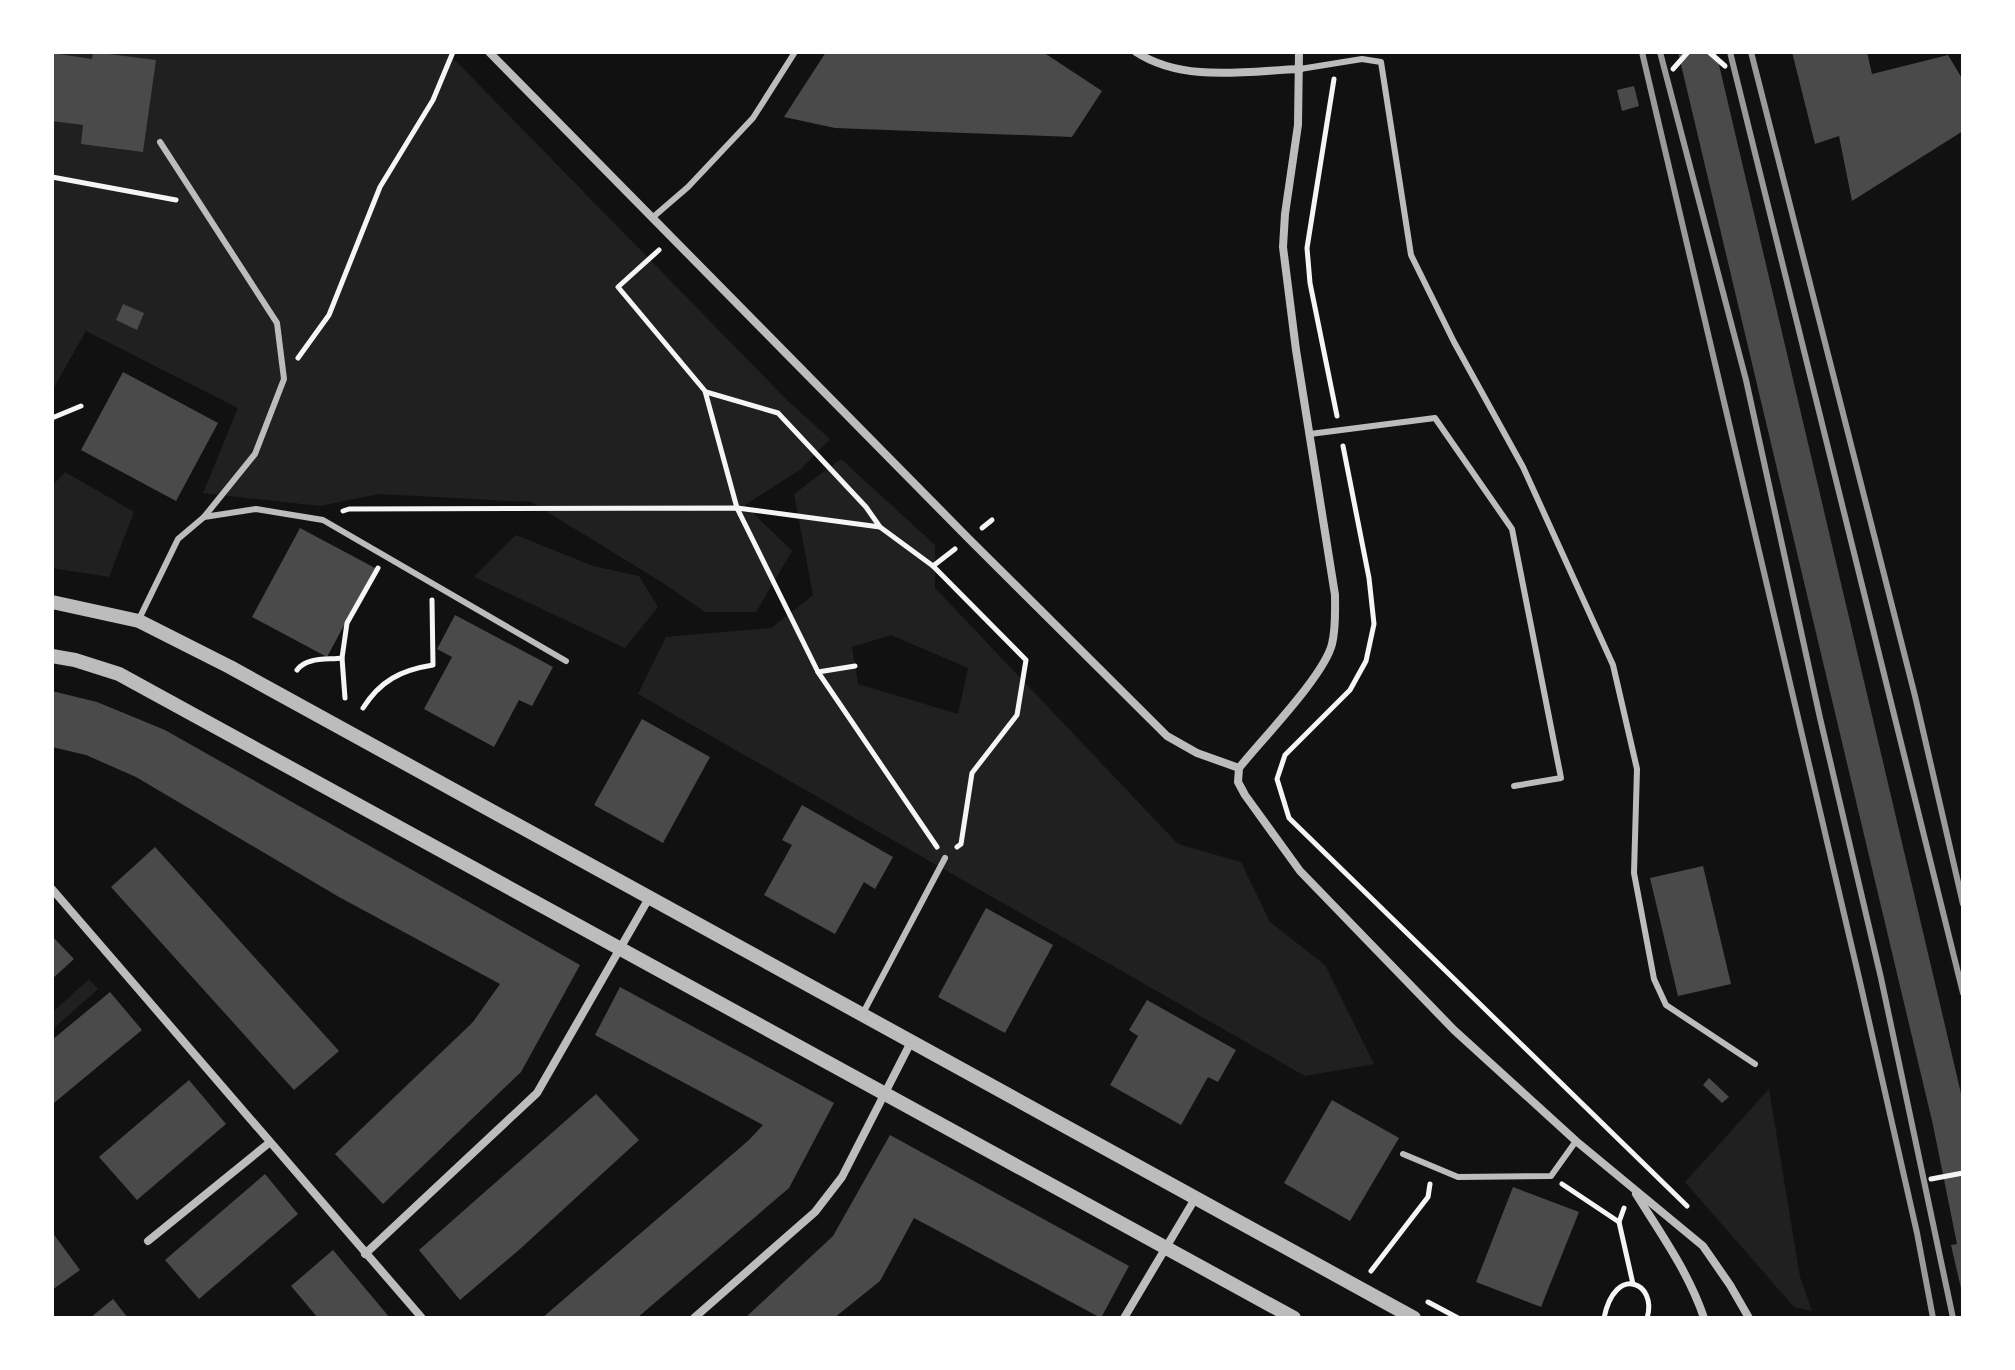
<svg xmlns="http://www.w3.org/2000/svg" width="2015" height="1370" viewBox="0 0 2015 1370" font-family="Barlow,sans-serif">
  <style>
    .green { fill: #202020; fill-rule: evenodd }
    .building { fill: #4a4a4a }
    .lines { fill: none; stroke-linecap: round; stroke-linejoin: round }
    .path { stroke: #f5f5f5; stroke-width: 5 }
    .service { stroke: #bcbcbc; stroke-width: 6 }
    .minor { stroke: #bcbcbc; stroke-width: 8 }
    .tertiary { stroke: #bcbcbc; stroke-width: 14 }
    .rail { stroke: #9a9a9a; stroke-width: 6 }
  </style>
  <rect width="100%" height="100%" fill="#111"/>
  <g class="green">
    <polygon points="52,52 447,52 787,400 830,439 801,469 745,505 792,551 756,612 705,612 663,583 531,502 379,494 320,506 203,493 238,408 86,331 52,391"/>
    <path d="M841,459L935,545V588L1178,844L1241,862L1270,922L1325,965L1374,1064L1305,1076L638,694L666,637L771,628L813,595L794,494ZM891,635L968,668L958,714L858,684L852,647Z"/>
    <polygon points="65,472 134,512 109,577 52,568 52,486"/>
    <polygon points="516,535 593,566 639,576 658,607 625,648 474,577"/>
    <polygon points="89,979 98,989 52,1030 52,1013"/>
    <polygon points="1769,1089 1800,1277 1812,1311 1794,1307 1685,1182"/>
  </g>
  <g class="building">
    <polygon points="93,52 156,60 143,152 81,144 83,125 52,121 52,53 92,59"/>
    <polygon points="826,52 1043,52 1102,91 1072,137 835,128 784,117"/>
    <polygon points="1678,52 1716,52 1963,1102 1963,1297 1951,1245 1957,1244 1933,1125"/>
    <polygon points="1792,52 1867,52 1872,74 1948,55 1963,80 1963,131 1852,201 1839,136 1815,144"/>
    <polygon points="1634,86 1639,106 1622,111 1617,90"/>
    <polygon points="123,304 144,313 137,330 116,320"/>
    <polygon points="123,372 218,423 176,501 81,450"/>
    <polygon points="300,528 375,568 327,657 252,617"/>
    <polygon points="455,615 553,667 532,706 519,700 494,747 424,709 452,657 437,649"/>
    <polygon points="52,691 97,702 165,730 580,965 521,1072 383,1204 335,1154 473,1022 500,984 339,897 136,777 86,755 52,747"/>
    <polygon points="642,719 710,757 663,843 594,805"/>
    <polygon points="802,805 893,857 875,889 864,882 835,934 764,895 792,845 782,840"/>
    <polygon points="155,847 339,1051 294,1090 111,887"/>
    <polygon points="1703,866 1731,984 1678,996 1650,878"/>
    <polygon points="986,908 1053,945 1005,1033 938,997"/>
    <polygon points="52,936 74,959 52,979"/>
    <polygon points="620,987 834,1103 789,1188 637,1318 542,1318 749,1140 763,1125 595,1035"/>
    <polygon points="110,992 142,1030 54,1103 52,1101 52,1040"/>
    <polygon points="1147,1000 1236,1050 1218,1082 1208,1077 1181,1125 1110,1085 1138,1036 1129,1030"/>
    <polygon points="1709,1078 1729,1097 1722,1103 1703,1085"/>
    <polygon points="189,1080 226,1124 137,1200 99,1157"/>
    <polygon points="596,1094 639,1140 520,1249 460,1300 419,1250"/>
    <polygon points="1332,1100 1399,1138 1350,1221 1284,1183"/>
    <polygon points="890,1135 1129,1266 1101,1318 914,1218 880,1281 834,1318 745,1318 833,1236"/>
    <polygon points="265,1174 298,1214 199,1299 165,1260"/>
    <polygon points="1513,1187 1579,1212 1541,1307 1476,1282"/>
    <polygon points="52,1232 80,1270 52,1290"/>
    <polygon points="333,1250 390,1318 318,1318 291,1286"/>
    <polygon points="113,1299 128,1318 90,1318"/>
  </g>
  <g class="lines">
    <g class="path">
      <polyline points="1709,52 1725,66"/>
      <polyline points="1673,69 1688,52"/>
      <polyline points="1334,79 1307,248 1310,283 1337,416"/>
      <polyline points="52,177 176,200"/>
      <polyline points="659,250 618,287 705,391 737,508 818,672 937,847"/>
      <polyline points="298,358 329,315 380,187 433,100 453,52"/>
      <polyline points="706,392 778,413 866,507 880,527 933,566 955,549"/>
      <polyline points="52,418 81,406"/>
      <polyline points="1343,446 1369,578 1374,624 1366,661 1350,690 1285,755 1277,779 1289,818 1687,1206"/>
      <polyline points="343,511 349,509 737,508 880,527"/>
      <polyline points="982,528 992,520"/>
      <polyline points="933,566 1026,660 1017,715 972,773 961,844 957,847"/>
      <path d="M297,670C306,657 327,660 342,658"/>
      <polyline points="818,672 855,666"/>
      <polyline points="345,698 342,658 347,623 378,568"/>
      <path d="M363,708C380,681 401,670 433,665L432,600"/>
      <polyline points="1931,1179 1963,1173"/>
      <polyline points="1562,1184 1619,1222"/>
      <polyline points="1624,1208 1619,1222 1633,1284"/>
      <polyline points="1371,1271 1428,1197 1430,1184"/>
      <polyline points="1428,1302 1458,1318"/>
      <path d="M1604,1318C1615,1263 1658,1283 1647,1318"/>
    </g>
    <g class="service">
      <polyline points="1300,69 1362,59 1381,62 1411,255 1454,342 1523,467 1613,665 1637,769 1634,873 1654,979 1666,1005 1755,1064"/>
      <polyline points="160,142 277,323 284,379 255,454 204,517"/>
      <polyline points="652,218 688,187 753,118 795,52"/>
      <polyline points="1310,434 1435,418 1512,529 1561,778 1514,786"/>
      <polyline points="139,619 178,539 204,517 256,509 323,520 566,661"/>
      <polyline points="862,1015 945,858"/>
      <polyline points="1403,1154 1458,1177 1551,1176 1576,1141"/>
    </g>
    <g class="minor">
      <polyline points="489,52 969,539 1167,736 1197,753 1239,768"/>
      <path d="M1136,52C1183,83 1247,71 1300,69"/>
      <polyline points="1239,768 1238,782 1245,795 1300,871 1454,1030 1576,1141 1703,1246 1730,1285 1749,1318"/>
      <path d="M1239,768C1262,739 1324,676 1332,644C1336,628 1335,611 1335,595L1296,350L1283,247L1285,214L1298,125L1299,52"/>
      <polyline points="52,889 422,1318"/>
      <path d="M1636,1194C1661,1234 1689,1273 1704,1318"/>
      <polyline points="148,1241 269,1143"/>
      <polyline points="365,1254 537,1093 649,898"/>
      <polyline points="694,1318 815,1212 842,1177 911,1042"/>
      <polyline points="1124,1318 1196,1197"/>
    </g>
    <g class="tertiary">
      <polyline points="52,602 139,621 230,667 1414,1318"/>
      <polyline points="52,656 75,660 119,674 1294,1318"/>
    </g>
    <g class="rail">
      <polyline points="1642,52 1860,982 1917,1233 1933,1318"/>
      <polyline points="1660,52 1746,380 1820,718 1881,978 1953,1318"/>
      <polyline points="1730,52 1963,993"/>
      <polyline points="1751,52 1915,696 1963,904"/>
    </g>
  </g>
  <rect width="2015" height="1370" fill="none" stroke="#ffffff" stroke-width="108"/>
</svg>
